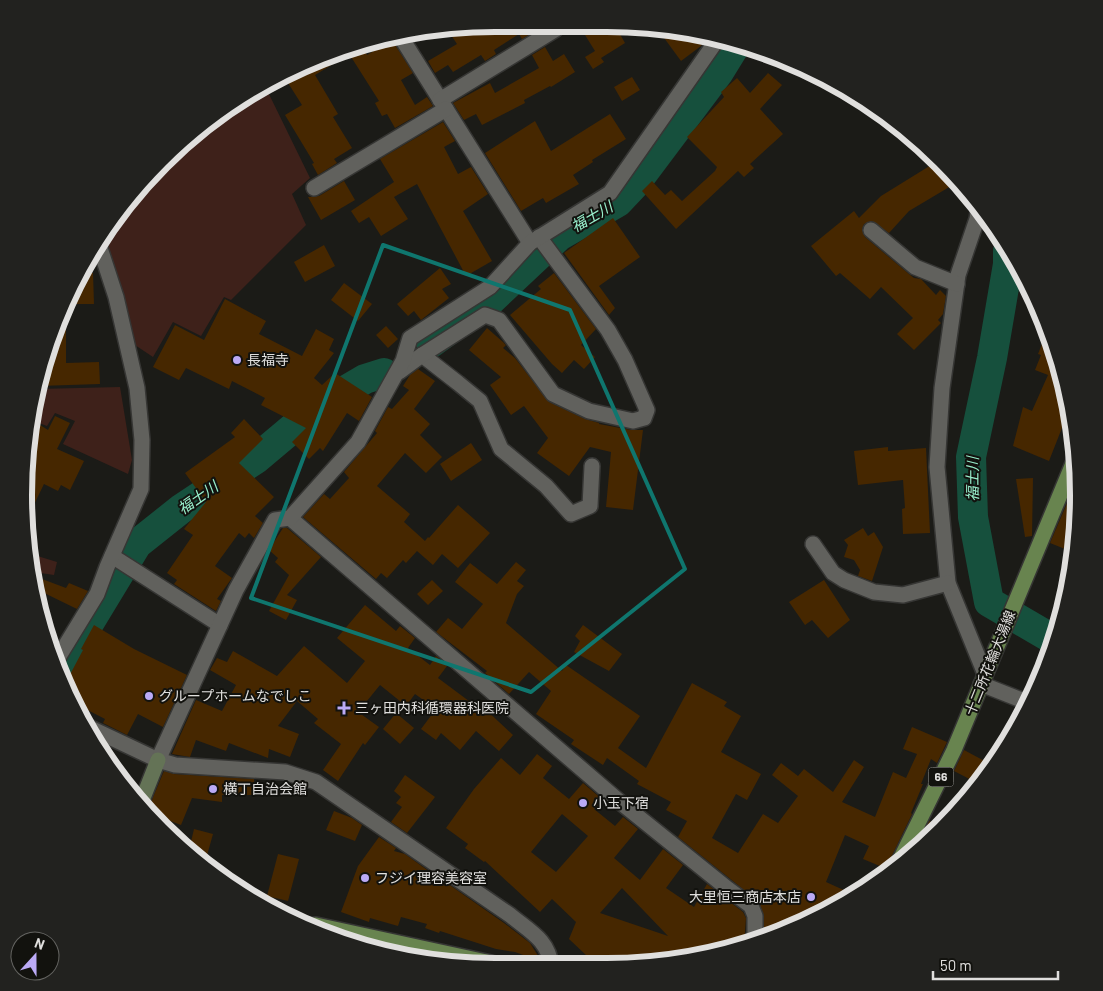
<svg xmlns="http://www.w3.org/2000/svg" width="1103" height="991" viewBox="0 0 1103 991" font-family="Barlow,'Noto Sans JP',sans-serif">
  <style>
    .green { fill: #3e211a }
    .lines { fill: none; stroke-linecap: round; stroke-linejoin: round }
    .river { stroke: #16503d; stroke-width: 30 }
    .building { fill: #462700; fill-rule: evenodd }
    .street-casing { stroke: #363634; stroke-width: 18 }
    .secondary-casing { stroke: #363634; stroke-width: 18 }
    .primary-casing { stroke: #363634; stroke-width: 18 }
    .street { stroke: #61615d; stroke-width: 15 }
    .secondary { stroke: #647356; stroke-width: 15 }
    .primary { stroke: #68844f; stroke-width: 15 }
    .marked { fill: none; stroke: #0f766e; stroke-width: 4; stroke-linejoin: round }
    .poi-dot { fill: #bbaaf6; stroke: #12120e; stroke-width: 2 }
    .labels { text-anchor: middle; stroke-width: 4; stroke-linejoin: round; paint-order: stroke }
    .shield { fill: #12120e; stroke: #a2a29f; stroke-width: 1 }
    .shield-label { font-size: 12px; font-weight: bold; fill: #e0dfdd }
    .poi-label { font-size: 14px; fill: #e0dfdd; stroke: #12120e; text-anchor: start }
    .street-label { font-size: 14px; fill: #e0dfdd; stroke: #12120e }
    .water-label { font-size: 15px; font-style: italic; fill: #98efcc; stroke: #12120e }
    .rim { fill: none; stroke: #e0dfdd; stroke-width: 6 }
  </style>
  <rect width="100%" height="100%" fill="#1b1b17"/>
  <g class="green">
    <polygon points="265,86 310,178 292,194 306,225 231,300 224,297 201,336 173,322 153,357 135,345 104,237 121,208 161,168 207,134 205,125 208,121"/>
    <polygon points="120,387 132,460 128,474 63,444 75,421 55,413 47,426 39,423 29,442 33,403 38,389"/>
    <polygon points="31,554 57,562 54,575 34,572"/>
  </g>
  <g class="lines">
    <g class="river">
      <polyline points="1008,251 1008,264 992,358 971,457 973,517 989,602 1056,641"/>
      <polyline points="431,343 492,299 559,236 618,202 635,184 719,72 735,46"/>
      <polyline points="60,671 137,544 181,509 256,459 319,406 365,379 384,373"/>
    </g>
  </g>
  <g class="building">
    <polygon points="496,24 533,25 535,31 522,39 519,34 494,50 496,54 485,61 481,55 453,72 448,65 435,73 428,61 457,44 447,29"/>
    <polygon points="580,27 617,29 625,43 601,58 604,62 593,69 585,57 595,51"/>
    <polygon points="659,31 699,33 708,36 701,46 681,61"/>
    <polygon points="392,40 413,73 401,80 415,105 427,97 433,106 395,128 387,114 382,116 375,103 379,101 348,52 362,47 367,55"/>
    <polygon points="545,47 553,61 564,54 575,72 551,87 550,86 524,100 525,103 482,125 476,114 464,120 453,103 490,83 495,93 539,68 532,55"/>
    <polygon points="336,56 338,61 315,75 338,114 333,117 352,148 334,159 337,163 318,175 312,164 314,163 285,115 302,105 283,75"/>
    <polygon points="768,73 782,85 760,109 783,134 750,164 754,168 744,177 738,171 676,229 642,191 652,181 665,195 671,190 682,201 715,171 717,167 687,137 724,97 721,92 737,78 750,93"/>
    <polygon points="632,77 640,90 622,101 614,87"/>
    <polygon points="610,114 626,139 592,160 593,162 573,175 579,184 546,203 543,198 521,211 485,153 535,121 551,151"/>
    <polygon points="443,122 455,141 444,147 458,174 471,167 488,194 463,211 492,261 466,276 417,184 394,197 408,219 381,236 369,217 359,223 351,211 394,182 380,159"/>
    <polygon points="936,162 951,186 909,211 889,233 872,221 864,224 862,229 865,237 909,274 914,278 921,279 936,295 940,290 946,296 943,314 938,320 941,323 914,350 897,334 913,318 881,287 870,299 840,273 836,276 811,246 854,211 859,218 881,196"/>
    <polygon points="344,181 355,200 321,220 308,197 319,196"/>
    <polygon points="613,218 640,257 599,286 615,308 609,315 564,253"/>
    <polygon points="324,245 335,266 305,282 294,262"/>
    <polygon points="440,268 451,284 442,289 449,298 421,320 414,311 408,316 397,304"/>
    <polygon points="81,273 93,273 94,304 66,304 72,287"/>
    <polygon points="554,273 596,329 581,345 595,357 584,369 574,360 562,373 552,364 510,315 541,289 538,286"/>
    <polygon points="344,283 372,304 358,321 331,300"/>
    <polygon points="225,299 266,321 259,334 302,356 316,329 334,339 329,350 334,353 314,378 322,385 335,373 372,397 359,421 347,413 323,451 320,448 309,459 292,442 306,428 261,405 265,398 232,381 229,389 186,368 179,380 153,367 175,325 204,340"/>
    <polygon points="64,312 66,313 66,363 99,362 100,384 39,386"/>
    <polygon points="386,326 398,339 388,348 376,335"/>
    <polygon points="487,328 503,342 506,345 503,348 515,358 549,402 585,419 599,423 599,424 631,430 643,430 633,510 606,507 611,452 590,447 569,476 537,453 548,438 524,406 511,415 490,385 501,377 469,350"/>
    <polygon points="1047,331 1063,374 1069,410 1049,461 1013,446 1023,407 1032,411 1048,375 1035,370 1041,355 1038,354"/>
    <polygon points="418,369 435,381 414,409 430,424 420,435 442,457 426,473 405,453 377,486 410,514 404,522 425,541 428,537 429,538 458,505 490,533 458,568 442,554 433,565 417,551 406,563 403,560 387,578 381,573 376,579 303,517 324,494 330,499 349,478 344,472 377,433 375,431 388,407 392,409 409,390 403,386 410,375"/>
    <polygon points="55,416 70,423 57,449 84,461 70,490 61,485 58,491 44,484 27,519 24,496 28,449 40,425 48,430"/>
    <polygon points="244,419 263,439 239,463 274,497 255,516 263,523 254,538 249,533 245,538 239,533 215,566 232,578 217,599 221,601 216,611 174,584 177,580 167,573 193,535 184,529 206,502 185,473 235,437 231,433"/>
    <polygon points="471,443 482,460 451,481 440,464"/>
    <polygon points="888,447 888,451 926,448 930,533 903,534 902,509 905,508 903,480 858,485 854,451"/>
    <polygon points="1033,478 1032,536 1025,537 1016,479"/>
    <polygon points="1077,480 1078,480 1075,553 1050,543"/>
    <polygon points="283,528 287,528 321,557 287,595 297,600 286,620 269,611 289,575 275,562 278,558 269,550"/>
    <polygon points="863,528 868,536 874,532 883,547 872,581 858,576 860,570 854,560 844,557 848,545 844,540"/>
    <polygon points="516,562 526,570 517,581 524,586 517,594 506,623 562,671 566,665 640,716 618,748 646,768 692,683 727,702 724,706 741,716 721,752 761,774 747,800 736,794 712,838 738,853 763,814 778,823 798,796 772,775 781,763 798,776 804,769 833,792 854,760 864,767 842,802 875,817 893,772 906,778 917,754 903,749 912,727 947,742 937,763 931,759 921,784 923,784 911,813 912,814 888,864 887,869 863,859 869,846 845,835 826,882 848,892 844,901 816,919 763,938 764,916 759,902 678,837 687,821 666,810 671,802 637,784 639,781 607,758 603,765 571,744 574,740 536,714 551,691 529,672 509,694 485,673 487,671 436,632 448,618 462,629 483,604 455,582 470,563 497,584"/>
    <polygon points="34,576 66,588 69,583 88,591 77,609 36,589"/>
    <polygon points="432,580 443,591 428,605 417,594"/>
    <polygon points="824,580 850,620 828,638 812,620 805,625 789,602"/>
    <polygon points="365,605 396,631 400,626 415,638 408,648 430,665 436,656 447,666 438,678 481,710 483,707 513,735 499,751 476,731 460,750 441,733 436,740 421,729 436,709 415,694 406,706 380,685 358,712 379,727 365,745 363,743 338,781 323,770 341,744 314,723 318,719 297,701 278,726 299,734 290,757 269,749 268,758 229,743 226,751 196,740 190,757 172,754 196,700 222,711 236,685 210,670 217,658 227,662 233,651 277,676 304,646 347,683 365,661 337,638"/>
    <polygon points="94,625 134,649 187,675 163,727 138,714 127,735 103,723 105,719 72,702 65,684 83,650 81,649"/>
    <polygon points="583,625 622,654 609,671 574,652 580,641 575,636"/>
    <polygon points="396,713 414,728 400,744 383,729"/>
    <polygon points="964,750 992,765 979,784 954,771"/>
    <path d="M537,754L552,766L543,778L569,799L583,783L603,800L594,809L615,826L623,817L638,829L614,858L640,880L663,849L683,865L666,888L694,907L707,884L743,912L746,918L744,946L729,951L638,966H599L601,961L587,956L569,939L576,922L552,899L540,912L485,861L484,862L465,848L468,844L446,828L474,789L501,758L520,775ZM562,814L588,836L556,872L531,852ZM622,888L668,936L600,913Z"/>
    <polygon points="164,771 174,774 254,779 254,795 222,795 222,802 192,798 181,825 152,814 148,809"/>
    <polygon points="405,775 435,797 407,833 391,822 402,807 396,803 401,797 394,791"/>
    <polygon points="334,811 352,818 362,825 355,841 326,830"/>
    <polygon points="929,821 941,826 915,851"/>
    <polygon points="194,829 213,834 204,866 189,850"/>
    <polygon points="379,837 396,848 394,851 405,854 437,877 436,878 444,881 504,923 530,943 540,959 534,957 534,959 515,952 496,949 440,931 439,933 425,928 427,924 401,917 398,926 370,918 369,922 341,912 358,866"/>
    <polygon points="278,854 299,859 288,901 267,896"/>
  </g>
  <g class="lines">
    <defs>
      <g id="street">
        <polyline points="399,34 530,243"/>
        <polyline points="440,100 556,29"/>
        <polyline points="314,188 446,109"/>
        <polyline points="979,205 977,219 958,275 942,388 937,467 948,583 985,674"/>
        <polyline points="871,230 915,267 957,284"/>
        <polyline points="422,355 458,383 480,401 501,449 546,486 571,514 590,506 592,466"/>
        <polyline points="399,372 422,355 485,315 499,320 553,394 589,411 633,421 644,418 647,410 625,360 608,330 539,237"/>
        <polyline points="290,518 620,802 728,889 751,906 755,916 755,932 753,943"/>
        <polyline points="813,544 833,573 844,580 874,592 903,595 948,583"/>
        <polyline points="112,556 220,625"/>
        <polyline points="56,661 97,594 107,567 141,489 142,440 137,388 116,297 99,245"/>
        <polyline points="981,684 1029,703"/>
        <path d="M86,726L158,760L175,765L285,772L316,782L510,915C529,931 549,940 551,966"/>
        <polyline points="158,760 236,590 275,520 290,518 358,442 403,361 410,338 490,287 530,243 610,193 717,40"/>
      </g>
      <polyline id="secondary" points="141,803 158,760"/>
      <g id="primary">
        <polyline points="896,868 954,750 1077,454"/>
        <polyline points="305,926 316,925 505,966"/>
      </g>
    </defs>
    <use href="#street" class="street-casing"/>
    <use href="#secondary" class="secondary-casing"/>
    <use href="#primary" class="primary-casing"/>
    <use href="#street" class="street"/>
    <use href="#secondary" class="secondary"/>
    <use href="#primary" class="primary"/>
  </g>
  <path class="marked" d="M383,245L570,310L685,569L531,692L251,598Z"/>
  <g class="poi-dot">
    <circle cx="237" cy="360" r="5"/>
    <circle cx="149" cy="696" r="5"/>
    <path d="M341.5 700.5h5v5h5v5h-5v5h-5v-5h-5v-5h5z"/>
    <circle cx="213" cy="789" r="5"/>
    <circle cx="583" cy="803" r="5"/>
    <circle cx="365" cy="878" r="5"/>
    <circle cx="811" cy="897" r="5"/>
  </g>
  <g class="labels">
    <rect class="shield" x="928.5" y="767.5" width="25" height="19" rx="4"/>
    <g class="shield-label">
      <text x="941" y="781">66</text>
    </g>
    <g class="poi-label">
      <text x="247" y="365">長福寺</text>
      <text x="159" y="701">グループホームなでしこ</text>
      <text x="355" y="713">三ヶ田内科循環器科医院</text>
      <text x="223" y="794">横丁自治会館</text>
      <text x="593" y="808">小玉下宿</text>
      <text x="375" y="883">フジイ理容美容室</text>
      <text x="801" y="902" text-anchor="end">大里恒三商店本店</text>
    </g>
    <g class="street-label">
      <text transform="translate(990 663) rotate(-68)" y="5">十二所花輪大湯線</text>
    </g>
    <g class="water-label">
      <text transform="translate(592 217) rotate(-30)" y="5">福士川</text>
      <text transform="translate(973 479) rotate(-90)" y="5">福士川</text>
      <text transform="translate(198 498) rotate(-35)" y="5">福士川</text>
    </g>
  </g>
  <path d="M0 0H1103V991H0ZM495 32H607A463 463 0 0 1 1070 495V495A463 463 0 0 1 607 958H495A463 463 0 0 1 32 495V495A463 463 0 0 1 495 32Z" fill="#22221f" fill-rule="evenodd"/>
  <path class="rim" d="M495 32H607A463 463 0 0 1 1070 495V495A463 463 0 0 1 607 958H495A463 463 0 0 1 32 495V495A463 463 0 0 1 495 32Z"/>
  <g transform="translate(35 956) rotate(21)"><circle r="24" fill="#12120e" stroke="#646461"/>
  <path d="M0-4L9 19L0 12L-9 19Z" fill="#bbaaf6"/>
  <text y="-8" font-size="14" font-weight="bold" text-anchor="middle" fill="#e0dfdd">N</text>
  </g>
  <path d="M933 971v8h125v-8" fill="none" stroke="#e0dfdd" stroke-width="2.5"/>
  <text x="940" y="971" font-size="15" fill="#e0dfdd" stroke="#12120e" stroke-width="4" paint-order="stroke">50 m</text>
</svg>
